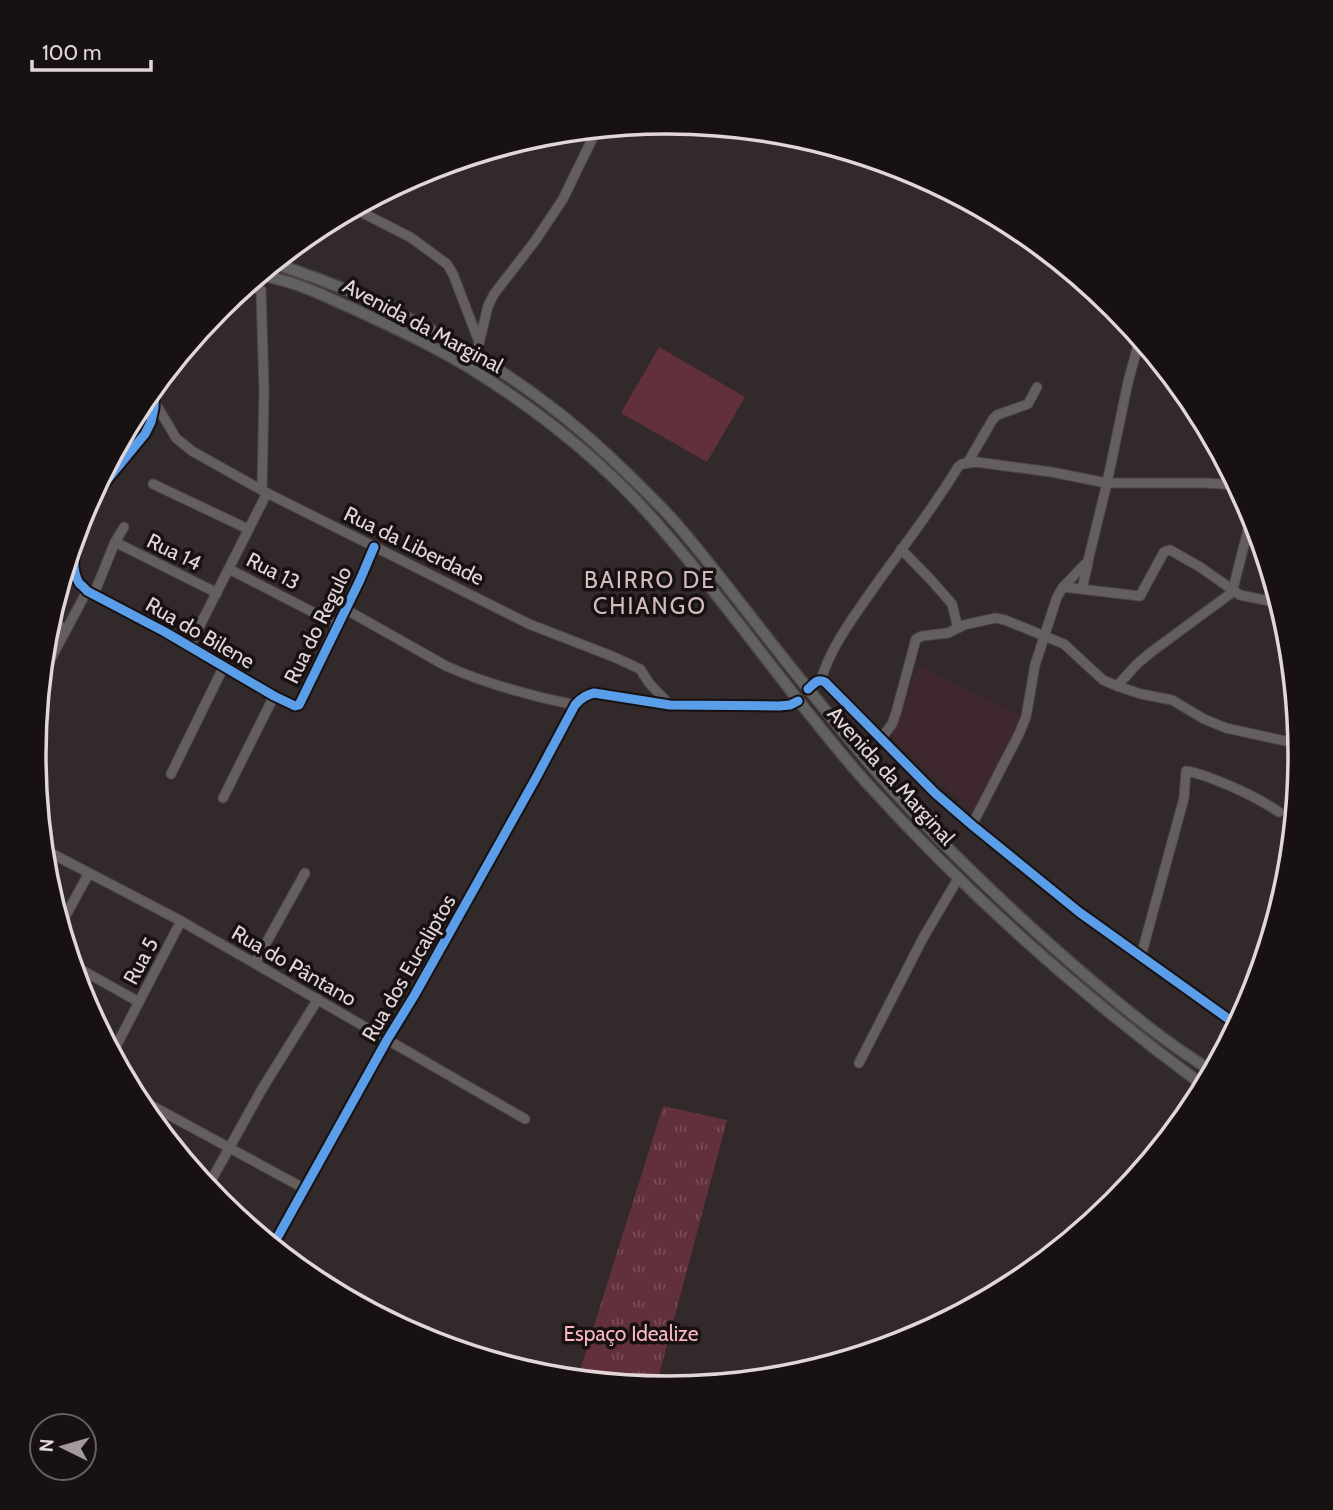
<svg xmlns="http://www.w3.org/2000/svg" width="1333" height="1510" viewBox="0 0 1333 1510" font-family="Cabin,sans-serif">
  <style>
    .built { fill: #3e282d }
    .grass { fill: #62303c }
    .park { fill: url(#park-tufts) }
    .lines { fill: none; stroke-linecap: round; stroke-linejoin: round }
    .minor-casing { stroke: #4e4647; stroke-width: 11 }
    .major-casing { stroke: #4e4647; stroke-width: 13 }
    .minor { stroke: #655e5f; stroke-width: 9 }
    .major { stroke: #61615f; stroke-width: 10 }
    .cycleway-casing { stroke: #181112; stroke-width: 13 }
    .cycleway { stroke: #5a9eea; stroke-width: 9 }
    .labels { text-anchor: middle; stroke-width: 7; stroke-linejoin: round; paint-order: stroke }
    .street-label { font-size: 21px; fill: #e2d6d8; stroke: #181112 }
    .park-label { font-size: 21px; fill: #fbb7c4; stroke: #181112 }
    .neighbourhood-label { font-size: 23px; letter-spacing: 2px; fill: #d3bcc0; stroke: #181112 }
    .rim { fill: none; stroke: #e2d6d8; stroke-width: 3.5 }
  </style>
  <defs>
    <pattern id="park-tufts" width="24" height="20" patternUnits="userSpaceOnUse" patternTransform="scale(1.75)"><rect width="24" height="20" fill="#62303c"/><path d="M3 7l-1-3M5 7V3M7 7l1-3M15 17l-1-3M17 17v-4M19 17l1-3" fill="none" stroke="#784d57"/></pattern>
  </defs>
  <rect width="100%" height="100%" fill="#32292b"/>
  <polygon class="built" points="919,665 1024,716 974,815 892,737"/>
  <polygon class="grass" points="659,347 745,397 707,462 621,413"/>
  <polygon class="park" points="663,1106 727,1120 659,1375 579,1374"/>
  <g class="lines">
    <defs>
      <g id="minor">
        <polyline points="353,208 410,237 447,264 453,274 479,342"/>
        <polyline points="246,285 261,290 264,390 262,490"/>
        <polyline points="476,356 488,306 494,294 535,241 563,199 597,129"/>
        <path d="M155,385L154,408L151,422L145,434L94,496C81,514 66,562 79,583C80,584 86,589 87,591L165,632L274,696L295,706L299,705L360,580L374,547"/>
        <polyline points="154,401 176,438 192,451 267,493 529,624 614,657 640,669 649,683 669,704"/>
        <polyline points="968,462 993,419 997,415 1028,404 1037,387"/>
        <polyline points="153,484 248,529"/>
        <polyline points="115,542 217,593"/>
        <polyline points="901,549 932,581 952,604 958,628"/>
        <polyline points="229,569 338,625"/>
        <polyline points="1063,587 1140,596 1164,552 1170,550 1200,567 1240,595 1279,603"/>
        <polyline points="1082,589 1088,563"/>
        <polyline points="94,594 115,542 124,527"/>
        <path d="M345,609L446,666C484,683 534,697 575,705"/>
        <polyline points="49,620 66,629"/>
        <polyline points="190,645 267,493"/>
        <polyline points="41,677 87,591"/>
        <path d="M821,680C830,649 850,622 868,596C898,553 931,512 958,467L962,464L976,462L1051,472L1107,483H1206L1237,485"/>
        <polyline points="1117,686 1137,664 1150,653 1230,594 1234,585 1252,514"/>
        <path d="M808,689C814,684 817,678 825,682L935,793L972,825L1079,912L1237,1025"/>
        <path d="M881,739L892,724L896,713L916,639L922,636L948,633L964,625L995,618L1005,620L1064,644L1103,680L1117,686L1141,694L1172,700L1204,719L1226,728L1285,741C1292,739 1294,735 1297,729"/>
        <polyline points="171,774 224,666"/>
        <polyline points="223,798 274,696"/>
        <polyline points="972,825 1019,734 1026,717 1035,665 1057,597 1063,587 1088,561 1107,483 1128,382 1140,338"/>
        <polyline points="43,849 181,921 525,1119"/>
        <polyline points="60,926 89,873"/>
        <path d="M1141,956L1184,798L1186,771C1195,772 1205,776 1213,779C1237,788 1258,798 1279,812"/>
        <polyline points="255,963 305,873"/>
        <polyline points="71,964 139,1002"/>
        <polyline points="112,1054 181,921"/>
        <polyline points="859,1063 923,938 959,877"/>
        <polyline points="134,1096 305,1189"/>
        <polyline points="207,1188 262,1089 318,999"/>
        <path d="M272,1247L387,1040L414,996L536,778L575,705C580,699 585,695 594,693L670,705L779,706L790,705L798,701"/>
        <polyline points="567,1378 663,1380 714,1384"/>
      </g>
      <g id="major">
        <path d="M272,263C393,301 517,369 609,456C632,478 660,504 680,528C725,581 766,638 810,691C831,717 852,744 874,769C896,795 920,819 943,843C991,891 1040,937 1091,980C1130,1013 1169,1045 1212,1071"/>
        <path d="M260,274C276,279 292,282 308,289C324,295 339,303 354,309C395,328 436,347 473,370C542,413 609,467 662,529C733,610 793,700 865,781C967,894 1082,996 1204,1086"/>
      </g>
    </defs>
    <use href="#minor" class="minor-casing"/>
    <use href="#major" class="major-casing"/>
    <use href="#minor" class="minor"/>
    <use href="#major" class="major"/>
    <defs>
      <g id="cycleway">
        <path d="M155,385L154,408L151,422L145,434L94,496C81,514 66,562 79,583C80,584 86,589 87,591L165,632L274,696L295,706L299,705L360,580L374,547"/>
        <path d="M808,689C814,684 817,678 825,682L935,793L972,825L1079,912L1237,1025"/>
        <path d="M272,1247L387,1040L414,996L536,778L575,705C580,699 585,695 594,693L670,705L779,706L790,705L798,701"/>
      </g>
    </defs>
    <use href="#cycleway" class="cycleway-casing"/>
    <use href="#cycleway" class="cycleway"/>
  </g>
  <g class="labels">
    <g class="street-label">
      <text transform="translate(423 326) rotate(28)" y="7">Avenida da Marginal</text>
      <text transform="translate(414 546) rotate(26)" y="7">Rua da Liberdade</text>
      <text transform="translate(174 552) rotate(26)" y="7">Rua 14</text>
      <text transform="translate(273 571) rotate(27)" y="7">Rua 13</text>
      <text transform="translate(318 625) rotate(-64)" y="7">Rua do Regulo</text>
      <text transform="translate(200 633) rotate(30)" y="7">Rua do Bilene</text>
      <text transform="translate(891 776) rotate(48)" y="7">Avenida da Marginal</text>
      <text transform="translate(141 961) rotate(-62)" y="7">Rua 5</text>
      <text transform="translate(294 966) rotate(30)" y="7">Rua do Pântano</text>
      <text transform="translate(409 968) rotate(-60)" y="7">Rua dos Eucaliptos</text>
    </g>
    <g class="park-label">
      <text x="631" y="1341">Espaço Idealize</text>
    </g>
    <g class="neighbourhood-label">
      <text x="650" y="588">BAIRRO DE<tspan x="650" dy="26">CHIANGO</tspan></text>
    </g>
  </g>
  <path d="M0 0H1333V1510H0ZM46 755a621 621 0 1 1 1242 0a621 621 0 1 1-1242 0Z" fill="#181112" fill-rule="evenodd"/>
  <path class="rim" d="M46 755a621 621 0 1 1 1242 0a621 621 0 1 1-1242 0Z"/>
  <g transform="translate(63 1447) rotate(275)"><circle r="33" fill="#181112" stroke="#696061" stroke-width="2"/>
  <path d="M0-5L12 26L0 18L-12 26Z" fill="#a4999b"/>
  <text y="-10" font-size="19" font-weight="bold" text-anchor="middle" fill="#e2d6d8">N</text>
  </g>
  <path d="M32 60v10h119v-10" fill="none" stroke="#e2d6d8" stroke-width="3.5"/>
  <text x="42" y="60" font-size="21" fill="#e2d6d8" stroke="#181112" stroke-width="5" paint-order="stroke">100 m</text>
</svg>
